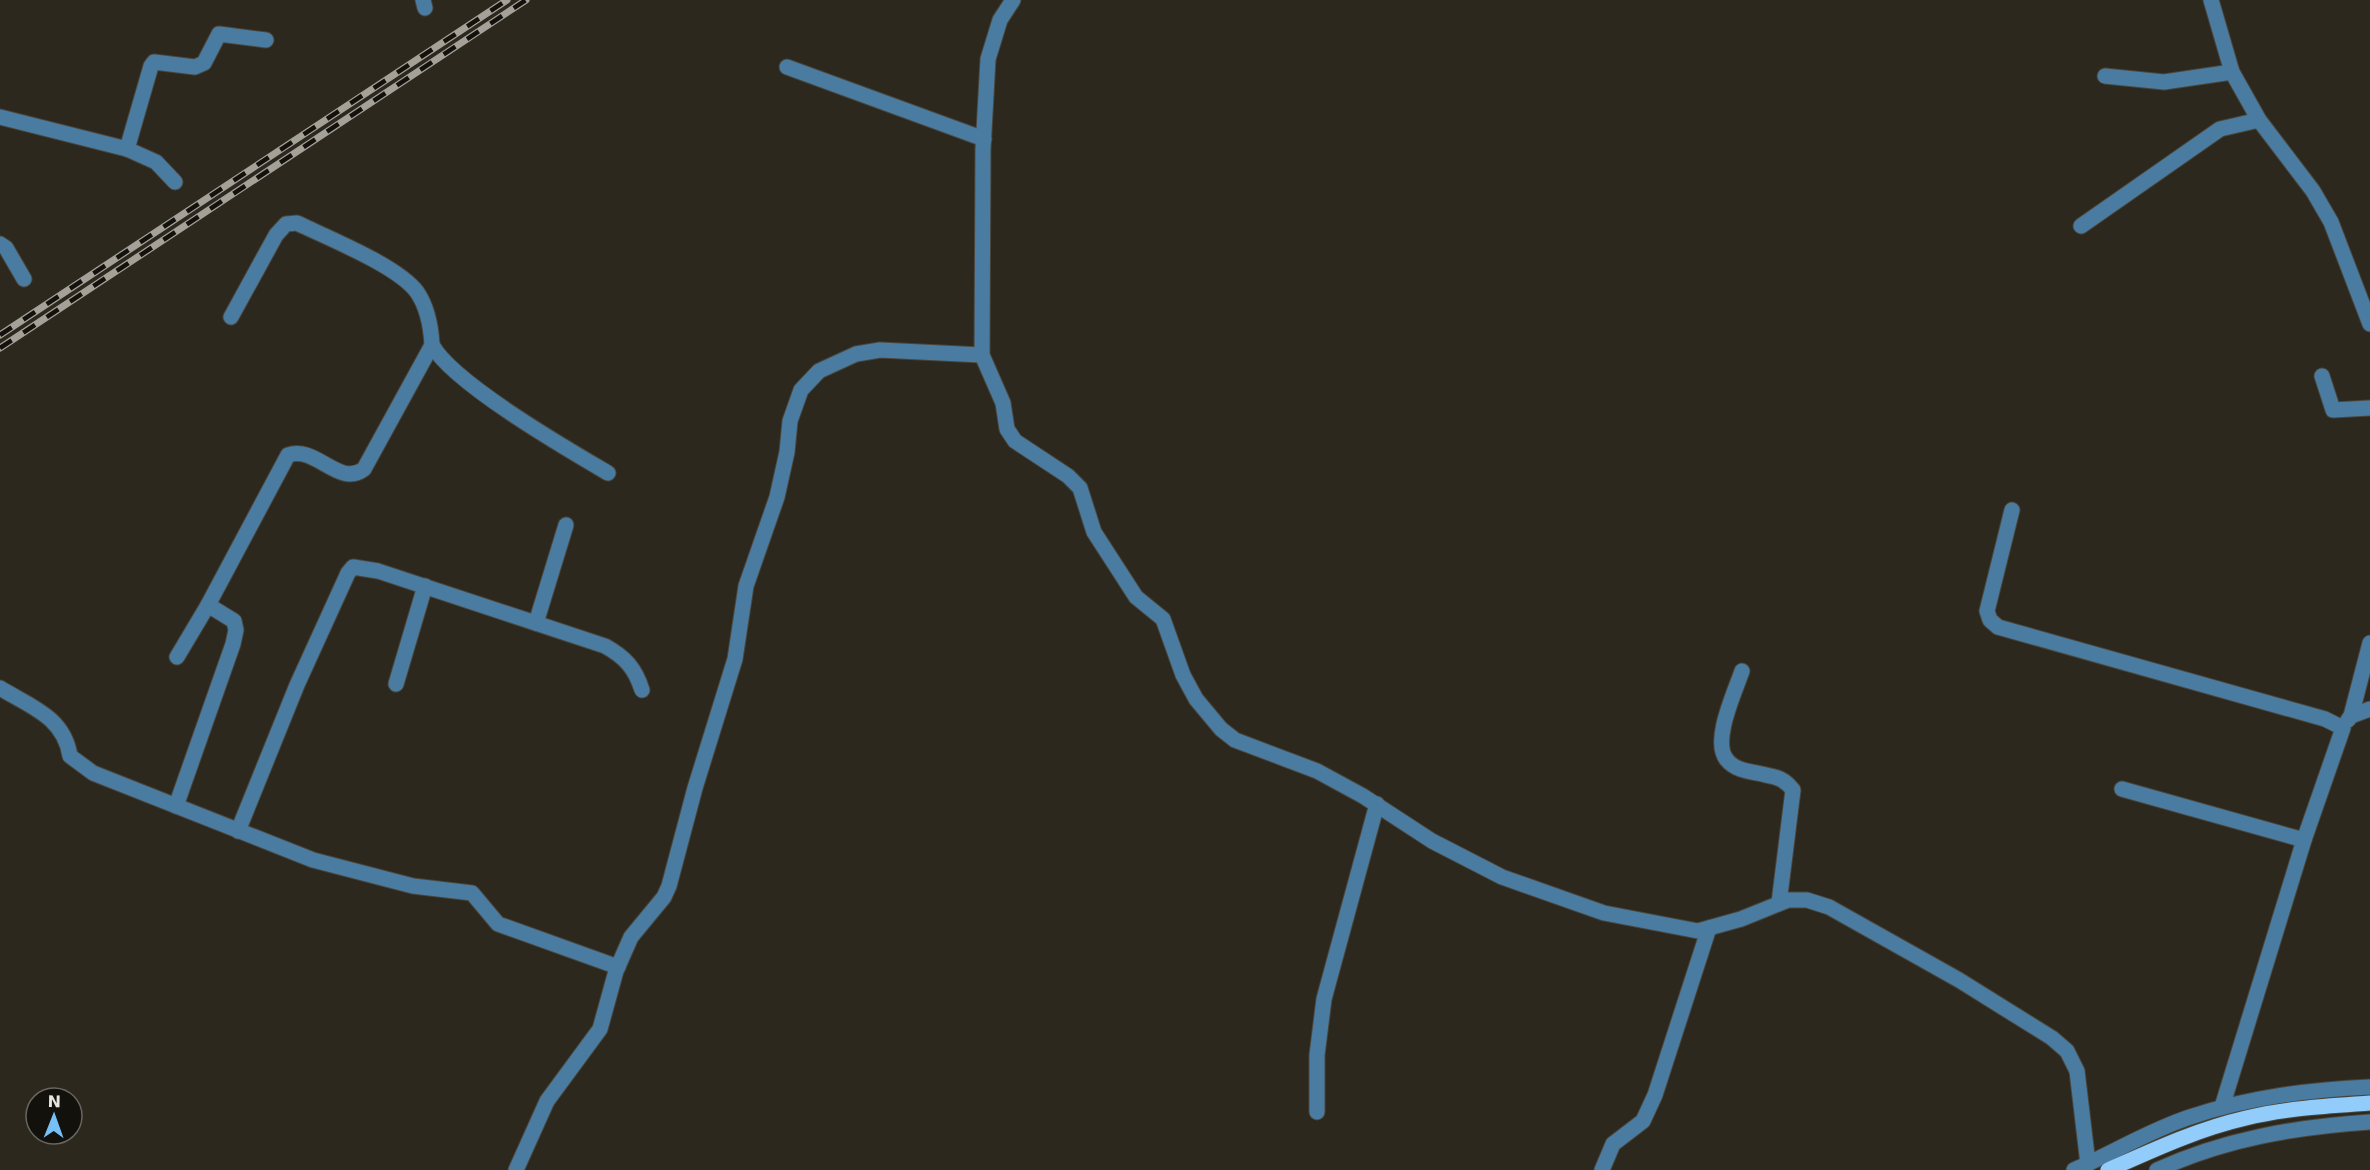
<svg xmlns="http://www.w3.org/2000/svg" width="2370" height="1170" viewBox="0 0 2370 1170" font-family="'DejaVu Sans',sans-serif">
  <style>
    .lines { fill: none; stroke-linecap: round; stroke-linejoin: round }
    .minor-casing { stroke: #4a463c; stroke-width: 17 }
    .major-casing { stroke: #4a463c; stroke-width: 17 }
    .minor { stroke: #4a7ca1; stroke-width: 15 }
    .major { stroke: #91ccfa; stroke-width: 15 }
    .rail-casing { stroke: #a4a198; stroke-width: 7 }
    .rail { stroke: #13110c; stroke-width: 4.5; stroke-dasharray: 14; stroke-linecap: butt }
  </style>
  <rect width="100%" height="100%" fill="#2c281d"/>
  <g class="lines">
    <defs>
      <g id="minor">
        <polyline points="423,0 425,8"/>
        <polyline points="1013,0 1000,20 988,59 983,149 982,355 1003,403 1007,429 1015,441 1068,476 1080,488 1094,532 1136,597 1163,619 1183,675 1196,699 1221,729 1235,740 1317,771 1363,796 1432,841 1502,877 1604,913 1698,931 1741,919 1788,900 1807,900 1829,907 1959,980 2052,1038 2067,1051 2077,1071 2088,1164"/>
        <polyline points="2211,0 2232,72 2259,120 2313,191 2331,222 2370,324"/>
        <polyline points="787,67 984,139"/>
        <polyline points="2105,76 2164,82 2232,72"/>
        <polyline points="0,117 127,149 156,162 175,182"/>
        <polyline points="127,149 151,66 154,62 195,67 204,63 219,34 266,40"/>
        <polyline points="2081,226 2220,129 2259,120"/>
        <polyline points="0,244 6,248 24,279"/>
        <path d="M432,345C453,383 567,449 608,473"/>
        <polyline points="2322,376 2333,410 2370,408"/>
        <polyline points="2012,510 1987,611 1990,620 1998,627 2325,719 2343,728 2304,840 2222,1107"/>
        <polyline points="536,623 566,525"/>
        <path d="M177,657L208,605L288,455C316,445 339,488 364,469L432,345C431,327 428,308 417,292C398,266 328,238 297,223L286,224L276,235L231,317"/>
        <path d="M1742,671C1735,692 1711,742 1727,760C1734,769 1746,771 1757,773C1774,777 1782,776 1793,790L1779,903"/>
        <polyline points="396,684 425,586"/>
        <path d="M0,688C31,707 64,717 70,756L93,773L313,860L413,886L472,893L498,924L618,967"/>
        <polyline points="2351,716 2370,643"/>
        <polyline points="2348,720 2351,716 2370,709"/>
        <polyline points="2122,789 2304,840"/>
        <polyline points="176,806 233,644 236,630 234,621 208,605"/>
        <path d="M238,831L297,685L348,573L353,567L378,571L605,646C625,657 635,668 642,690"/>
        <polyline points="1317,1112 1317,1055 1324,999 1377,804"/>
        <polyline points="516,1170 547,1101 600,1029 616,971 631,937 664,897 669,886 695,788 735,659 746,586 777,497 787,452 790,421 801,390 819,371 856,354 880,350 982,355"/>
        <polyline points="1602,1170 1613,1144 1643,1121 1655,1095 1709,928"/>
        <path d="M2074,1170C2113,1153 2150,1130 2190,1117C2249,1097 2309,1090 2370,1087"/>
        <path d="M2157,1170C2225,1139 2295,1127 2370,1122"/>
      </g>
      <path id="major" d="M2108,1170C2153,1150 2198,1129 2246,1118C2287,1108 2329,1106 2370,1103"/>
    </defs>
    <use href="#minor" class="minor-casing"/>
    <use href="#major" class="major-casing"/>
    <use href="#minor" class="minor"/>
    <use href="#major" class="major"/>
    <defs>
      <g id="rail">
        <polyline points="0,335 507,0"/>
        <polyline points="0,348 526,0"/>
      </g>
    </defs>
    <use href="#rail" class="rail-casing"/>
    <use href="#rail" class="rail"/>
  </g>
  <g transform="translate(54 1116) rotate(1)"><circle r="28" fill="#13110c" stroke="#686660" stroke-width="1.5"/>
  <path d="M0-4.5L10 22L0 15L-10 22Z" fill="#76c0f7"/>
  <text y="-9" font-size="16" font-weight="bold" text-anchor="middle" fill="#e7e5dd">N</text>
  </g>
</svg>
